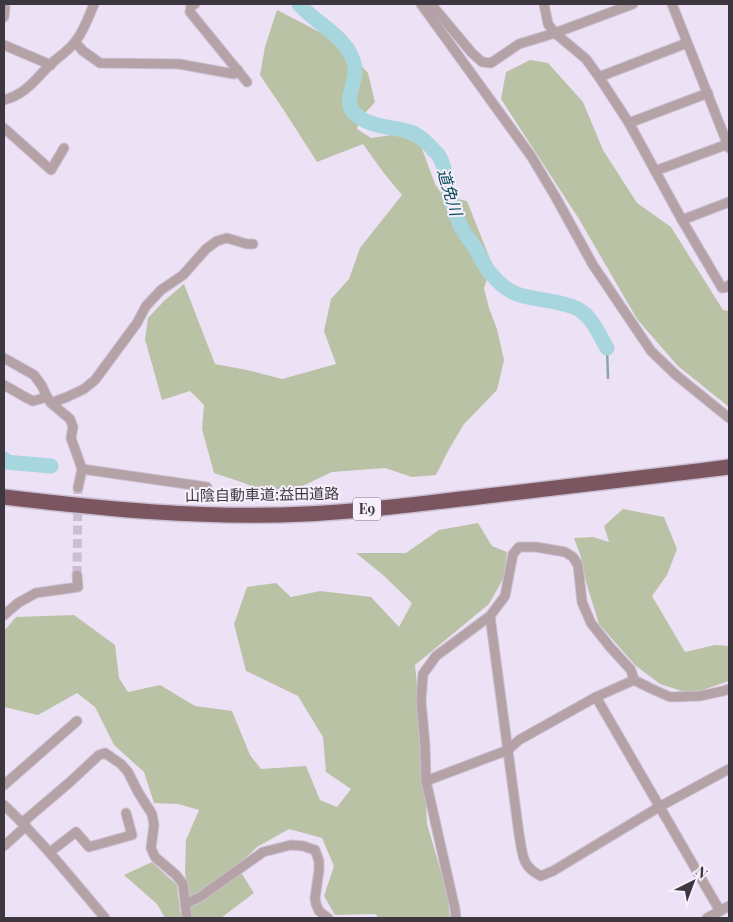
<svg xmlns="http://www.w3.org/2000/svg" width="733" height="922" viewBox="0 0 733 922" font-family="'Playfair Display','Noto Sans JP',serif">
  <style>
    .green { fill: #b9c2a4 }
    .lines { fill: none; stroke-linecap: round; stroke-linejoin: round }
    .stream { stroke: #87a7af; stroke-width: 2.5 }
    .river { stroke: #a7d6df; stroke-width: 15 }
    .street-tunnel { stroke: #cabfd1; stroke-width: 9; stroke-dasharray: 9 4.5; stroke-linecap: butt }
    .street-casing { stroke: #cabfd1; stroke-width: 11 }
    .highway-casing { stroke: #cabfd1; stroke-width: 18 }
    .street { stroke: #b5a2a7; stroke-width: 9 }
    .highway { stroke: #7b5660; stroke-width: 15 }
    .labels { text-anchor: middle; stroke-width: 4; stroke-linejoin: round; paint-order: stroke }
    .shield { fill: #f7f0fc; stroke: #756f78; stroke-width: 1 }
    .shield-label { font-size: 14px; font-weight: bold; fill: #3d3840 }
    .street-label { font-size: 15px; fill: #3d3840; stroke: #f7f0fc }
    .water-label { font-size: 16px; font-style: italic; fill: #074d58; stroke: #f7f0fc }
  </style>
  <rect width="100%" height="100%" fill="#ede1f5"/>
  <g class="green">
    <polygon points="277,10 337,41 368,73 375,102 359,120 357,129 371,138 398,134 421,146 435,184 443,196 467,201 492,264 484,288 489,308 497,329 504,360 497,390 464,424 448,451 436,475 412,477 385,468 332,472 277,498 244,483 214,473 202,429 204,405 190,391 162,400 145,339 148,318 164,301 184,284 215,364 247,370 282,379 336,364 324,331 331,299 349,279 360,248 402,195 383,172 363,144 317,162 285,112 260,75 265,47"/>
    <polygon points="530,60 548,63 583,102 603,150 637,203 671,227 723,310 729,311 729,407 678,366 637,319 579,219 501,99 506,72"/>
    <polygon points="623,509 664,517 677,549 667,575 652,596 685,652 715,645 729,646 729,681 691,694 660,684 635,665 599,624 586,582 580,554 574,538 593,537 609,542 604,526"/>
    <polygon points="478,523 492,546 507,552 504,577 489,604 415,665 422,733 427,824 447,892 450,918 379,918 375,914 335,915 324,896 334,866 322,838 289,829 257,847 237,866 254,893 221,918 191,918 185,872 186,840 199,810 178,804 154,803 144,772 114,745 95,707 77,693 38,715 4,707 4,631 16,617 74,615 115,645 119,678 128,692 160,685 195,706 232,711 250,755 261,769 306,766 320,800 337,807 351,789 326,772 323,737 298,696 246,671 234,624 247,587 276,583 291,597 320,591 371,597 399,627 412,603 383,575 356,553 406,553 439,530"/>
    <polygon points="152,862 177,885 180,911 183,918 165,918 157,904 124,875"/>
  </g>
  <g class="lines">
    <polyline class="stream" points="607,348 608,378"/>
    <g class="river">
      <path d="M299,4C317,25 351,38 355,68C357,83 341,103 356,115C374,129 394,126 413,133C420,136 426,142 431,147C433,150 437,153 439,156C446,167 446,183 450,196C453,209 458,222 465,234C469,239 473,244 476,249C481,258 485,268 492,275C514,301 530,296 560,303C567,305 575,306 581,311C594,320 599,335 607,348"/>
      <polyline points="4,459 5,462 51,466"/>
    </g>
    <polyline class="street-tunnel" points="77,575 78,488"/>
    <defs>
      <g id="street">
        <polyline points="195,4 191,6 190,12 247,82"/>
        <polyline points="421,4 531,156 555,196 593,265 651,351 676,375 729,418"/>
        <polyline points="431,4 472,53 482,62 491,63 519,44 555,33 633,4"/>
        <polyline points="544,4 548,24 555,33 586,59 599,77 629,123 682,220 722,288 728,287 729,285"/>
        <polyline points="672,4 729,148"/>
        <polyline points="4,17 5,8 4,4"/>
        <polyline points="75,42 83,51 100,63 179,64 234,74 238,70"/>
        <polyline points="4,45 51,65"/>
        <polyline points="599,77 687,43"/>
        <path d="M4,100C28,93 35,79 52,63C60,56 69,50 75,42C84,31 89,16 94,4"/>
        <polyline points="629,123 708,93"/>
        <polyline points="4,128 51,170 64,148"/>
        <polyline points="655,171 728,144"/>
        <polyline points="682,220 729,202"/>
        <polyline points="4,358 34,375 42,386 47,397 51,403 70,419 73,427 71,438 82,469 207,487"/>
        <polyline points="4,385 25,397 33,401 47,397"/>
        <polyline points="51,403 67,397 84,389 95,380 137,323 146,306 161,290 183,275 206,249 217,241 227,238 247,244 253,244"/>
        <polyline points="78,488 82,469"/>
        <polyline points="4,615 18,603 36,593 78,587 77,575"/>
        <path d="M490,616L519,834C523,855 521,866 541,876L553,871L659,807L729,769"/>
        <polyline points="596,697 720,911"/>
        <polyline points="426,781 508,750 519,740 596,697 634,680"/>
        <polyline points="4,785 77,721"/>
        <path d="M4,805C41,840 72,879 105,918"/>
        <polyline points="23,822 70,782 99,755 105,753 121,764 128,772 138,792 152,814 154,825 151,848 155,857 176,875 183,884 187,918"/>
        <polyline points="4,846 26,826"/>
        <polyline points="50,852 76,832 89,847 132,835 126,813"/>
        <polyline points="185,904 200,897 263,852 291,845 303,846 315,850 319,861 319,870 315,898 316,904 319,911 328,918"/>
        <polyline points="456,918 455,909 426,781 425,745 421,701 423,674 436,656 490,616 505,596 513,554 519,547 536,547 565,552 573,557 578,565 582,602 591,623 610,647 631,670 634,680 650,688 670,697 700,696 723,691 729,689"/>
        <polyline points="707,918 729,906"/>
      </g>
      <path id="highway" d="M4,497C104,509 204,519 305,514C360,512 416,504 470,498C557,488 643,478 729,467"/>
    </defs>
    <use href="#street" class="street-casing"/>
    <use href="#highway" class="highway-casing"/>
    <use href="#street" class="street"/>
    <use href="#highway" class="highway"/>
  </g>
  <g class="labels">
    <rect class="shield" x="353" y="497.5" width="28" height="23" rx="4"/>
    <g class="shield-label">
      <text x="367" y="514">E9</text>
    </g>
    <g class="street-label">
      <text transform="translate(262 495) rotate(-1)" y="5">山陰自動車道;益田道路</text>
    </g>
    <g class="water-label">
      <text transform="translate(450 192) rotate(73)" y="6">道免川</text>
    </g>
  </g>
  <rect width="733" height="922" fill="none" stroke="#3d3840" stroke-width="10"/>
  <g transform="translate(693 882) rotate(42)" stroke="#f7f0fc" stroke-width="4" paint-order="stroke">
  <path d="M0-4L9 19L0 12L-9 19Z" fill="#3d3840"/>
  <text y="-8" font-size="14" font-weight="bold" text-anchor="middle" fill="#3d3840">N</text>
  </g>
</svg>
